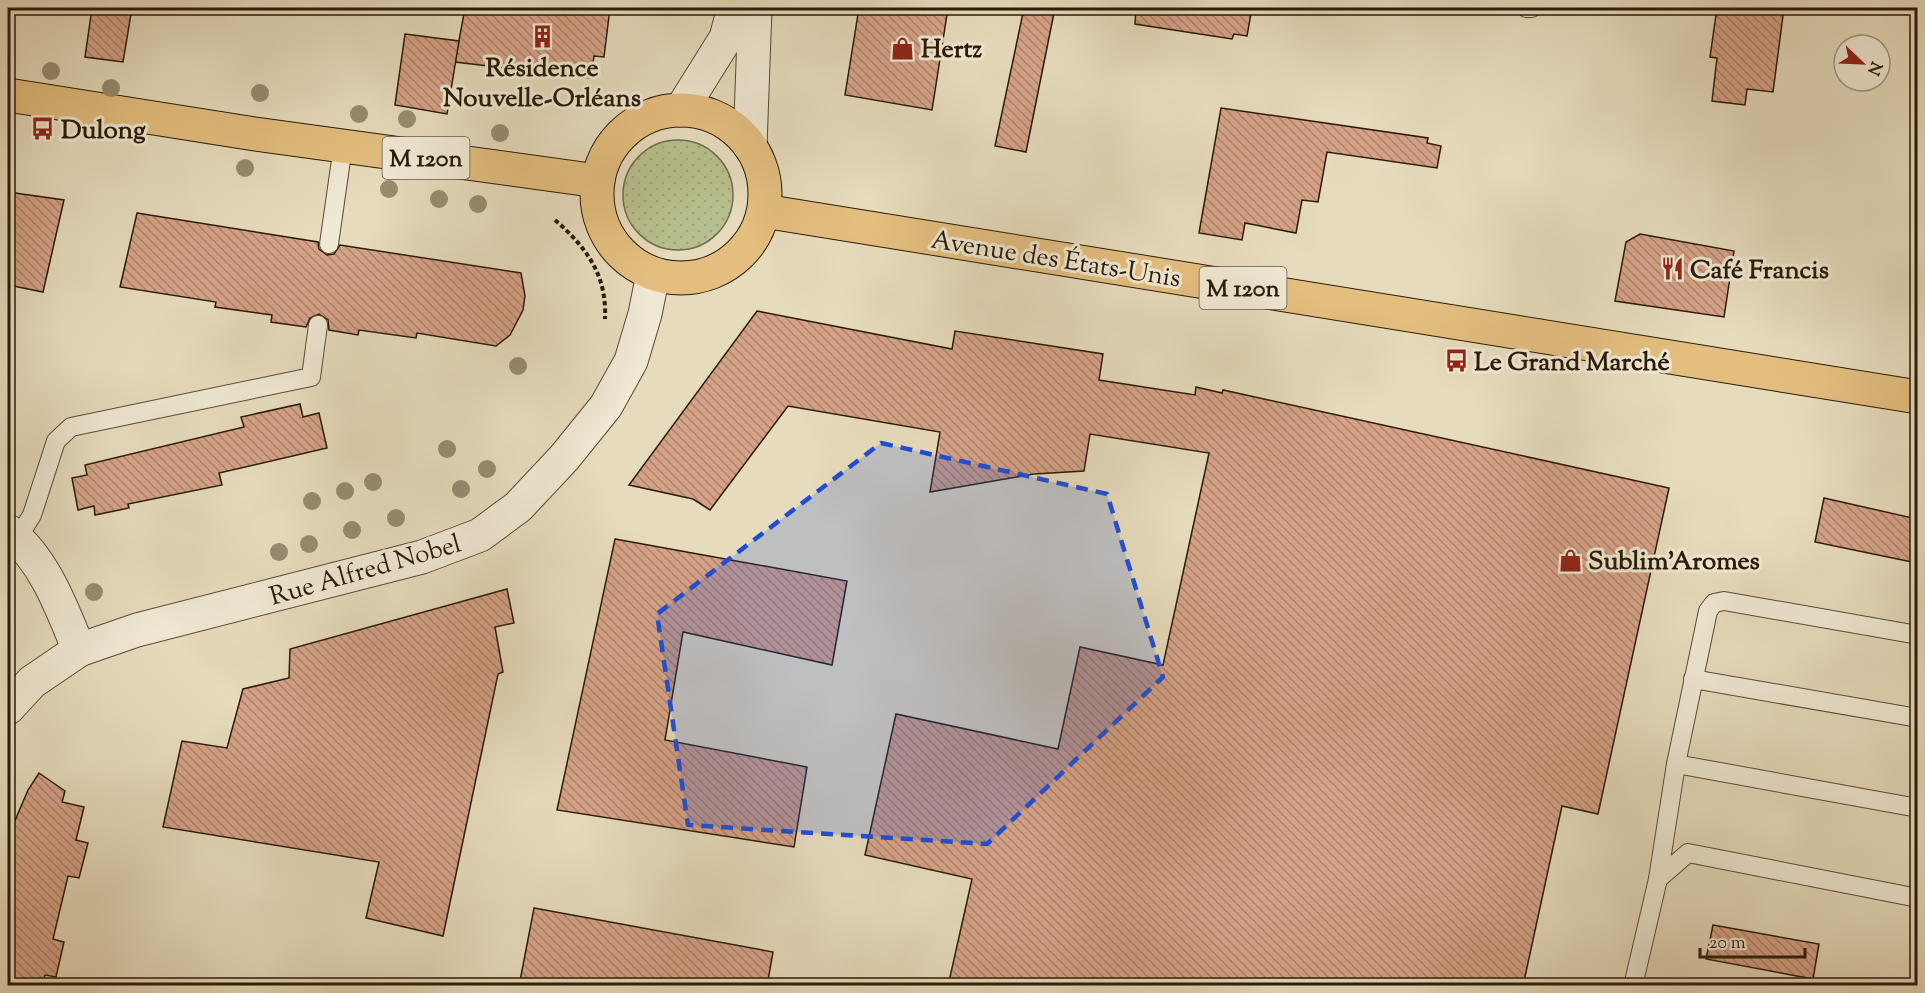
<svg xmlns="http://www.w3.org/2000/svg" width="1925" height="993" viewBox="0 0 1925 993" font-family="'Sorts Mill Goudy',serif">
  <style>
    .grass { fill: url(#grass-dots); stroke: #716c4c; stroke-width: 1.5 }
    .building { fill: url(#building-back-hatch); stroke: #2a1a09; stroke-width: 1.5 }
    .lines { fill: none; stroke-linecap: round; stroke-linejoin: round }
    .service-casing { stroke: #594a36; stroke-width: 20 }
    .minor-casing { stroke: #594a36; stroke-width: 35 }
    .tertiary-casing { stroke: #594a36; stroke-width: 35 }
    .primary-casing { stroke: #2a1a09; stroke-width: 35 }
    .path { stroke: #2a1a09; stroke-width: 4; stroke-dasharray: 4.5 3; stroke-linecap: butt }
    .service { stroke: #efe8d3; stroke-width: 18 }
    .minor { stroke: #efe8d3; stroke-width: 33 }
    .tertiary { stroke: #efe8d3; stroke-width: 33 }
    .primary { stroke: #e3be7e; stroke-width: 33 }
    .tree { fill: #968c70 }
    .marked { fill: #1d4ed8; fill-opacity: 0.2; stroke: #1d4ed8; stroke-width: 4.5; stroke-dasharray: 12 8; stroke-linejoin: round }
    .labels { text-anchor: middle; stroke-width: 6; stroke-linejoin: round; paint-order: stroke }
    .shield { fill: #efe8d3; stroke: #655846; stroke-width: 1.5 }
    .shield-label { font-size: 24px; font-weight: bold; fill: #2a1a09 }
    .poi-label { font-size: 26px; font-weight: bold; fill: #2a1a09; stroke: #efe8d3; text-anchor: start }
    .street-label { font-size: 26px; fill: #2a1a09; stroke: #efe8d3 }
  </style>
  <defs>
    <pattern id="grass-dots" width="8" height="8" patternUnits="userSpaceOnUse" patternTransform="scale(1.5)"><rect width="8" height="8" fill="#b8bf8e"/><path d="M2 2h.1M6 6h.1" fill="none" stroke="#9ea479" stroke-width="1.8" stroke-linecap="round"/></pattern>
    <pattern id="building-back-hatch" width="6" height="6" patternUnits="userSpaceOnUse" patternTransform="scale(1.5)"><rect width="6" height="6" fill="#d5a287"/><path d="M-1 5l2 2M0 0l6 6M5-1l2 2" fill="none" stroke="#ad836d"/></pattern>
  </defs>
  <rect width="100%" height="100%" fill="#e6dbbc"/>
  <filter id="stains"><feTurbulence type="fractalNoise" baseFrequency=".00333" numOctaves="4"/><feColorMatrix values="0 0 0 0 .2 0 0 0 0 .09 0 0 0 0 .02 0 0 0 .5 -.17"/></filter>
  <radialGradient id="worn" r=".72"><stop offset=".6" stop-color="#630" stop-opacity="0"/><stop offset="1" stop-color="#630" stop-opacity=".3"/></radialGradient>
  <circle class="grass" cx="678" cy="195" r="55"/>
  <g class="building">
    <polygon points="92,8 132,8 123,62 85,57"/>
    <polygon points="465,8 610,8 604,57 594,56 591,78 455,62"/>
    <polygon points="859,8 948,8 932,110 845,95"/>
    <polygon points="1024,8 1055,8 1026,152 995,146"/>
    <polygon points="1136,8 1252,8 1247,36 1234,34 1232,39 1135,24"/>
    <polygon points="1717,8 1784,8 1773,92 1747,89 1745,105 1712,101 1717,58 1710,57"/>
    <polygon points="405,34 459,41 447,114 395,105"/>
    <polygon points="1221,108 1428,138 1427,143 1441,146 1437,168 1327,152 1318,202 1302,200 1296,233 1245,223 1242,240 1199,233"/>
    <polygon points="8,192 64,200 43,292 8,285"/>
    <polygon points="137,213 318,242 319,249 327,255 334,254 340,245 521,273 525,296 523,310 510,335 496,346 417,333 416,338 359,330 358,335 329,330 328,320 319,314 310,318 306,327 271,322 272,315 215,307 216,302 120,287"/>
    <polygon points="1640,234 1734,251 1724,317 1615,301 1626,242"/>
    <polygon points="757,311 952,349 955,331 1103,354 1099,380 1195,395 1196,387 1222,393 1223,390 1669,488 1598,814 1562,806 1523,986 948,986 972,879 865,855 896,714 1058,749 1080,647 1163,665 1209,453 1090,434 1084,471 1034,474 930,492 940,432 788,406 710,510 693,499 629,485"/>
    <polygon points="300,404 303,417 319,413 327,448 219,473 222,485 128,504 129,508 95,515 94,506 78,510 72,478 87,475 85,465 244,427 241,417"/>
    <polygon points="1824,498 1917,519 1917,563 1815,542"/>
    <polygon points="615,539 847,581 832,665 683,632 665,740 807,767 794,847 557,810"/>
    <polygon points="507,589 514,623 495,627 503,672 498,674 443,936 366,918 379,862 163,827 182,741 227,748 243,689 289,678 290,649"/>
    <polygon points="39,773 65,791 62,802 84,807 76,840 88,843 79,878 68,876 53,939 64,942 56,977 45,975 42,986 8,986 8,878 14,850 8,849 8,837 28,790"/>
    <polygon points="534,908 773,952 767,986 519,986"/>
    <polygon points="1713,925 1819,944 1813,979 1706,959"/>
  </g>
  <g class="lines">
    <defs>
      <g id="service">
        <polyline points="1526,8 1532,8"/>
        <polyline points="329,244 343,146"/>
        <polyline points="17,539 32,515 56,441 71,427 311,377 318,325"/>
        <polyline points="1693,679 1918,718"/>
        <polyline points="1676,764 1918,808"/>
        <polyline points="1658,879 1676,764 1708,611 1714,603 1724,601 1918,635"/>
        <polyline points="1633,986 1658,879 1688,853 1918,898"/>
      </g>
      <g id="minor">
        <polyline points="681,110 726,38 734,8"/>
        <polyline points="750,146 755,8"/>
        <path d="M8,531C45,560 62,609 79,650"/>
      </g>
      <polyline id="tertiary" points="8,708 32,682 79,650 137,630 422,557 480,535 518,507 564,458 606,406 631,361 645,314 653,274"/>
      <g id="primary">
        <polyline points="8,95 255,134 598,181"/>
        <circle cx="681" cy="194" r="84"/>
        <polyline points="764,211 1918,397"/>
      </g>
    </defs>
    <use href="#service" class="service-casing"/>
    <use href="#minor" class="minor-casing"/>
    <use href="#tertiary" class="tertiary-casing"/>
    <use href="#primary" class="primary-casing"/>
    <path class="path" d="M555,220C587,248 607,275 605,319"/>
    <use href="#service" class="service"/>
    <use href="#minor" class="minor"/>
    <use href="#tertiary" class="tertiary"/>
    <use href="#primary" class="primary"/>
  </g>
  <g class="tree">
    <circle cx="51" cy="71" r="9"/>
    <circle cx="111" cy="88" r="9"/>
    <circle cx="260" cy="93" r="9"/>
    <circle cx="359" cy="114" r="9"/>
    <circle cx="407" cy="119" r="9"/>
    <circle cx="500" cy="133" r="9"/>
    <circle cx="245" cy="168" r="9"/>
    <circle cx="389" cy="189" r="9"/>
    <circle cx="439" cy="199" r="9"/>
    <circle cx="478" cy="204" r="9"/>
    <circle cx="518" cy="366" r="9"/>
    <circle cx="447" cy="449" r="9"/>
    <circle cx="487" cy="469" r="9"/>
    <circle cx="373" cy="482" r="9"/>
    <circle cx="461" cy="489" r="9"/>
    <circle cx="345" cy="491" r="9"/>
    <circle cx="312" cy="501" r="9"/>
    <circle cx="396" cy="518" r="9"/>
    <circle cx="352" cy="530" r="9"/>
    <circle cx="309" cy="544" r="9"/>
    <circle cx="279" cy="552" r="9"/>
    <circle cx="94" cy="592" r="9"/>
  </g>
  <path class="marked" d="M881,443L1107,494L1163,677L987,844L688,825L657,614Z"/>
  <defs>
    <symbol id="building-bare" viewBox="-9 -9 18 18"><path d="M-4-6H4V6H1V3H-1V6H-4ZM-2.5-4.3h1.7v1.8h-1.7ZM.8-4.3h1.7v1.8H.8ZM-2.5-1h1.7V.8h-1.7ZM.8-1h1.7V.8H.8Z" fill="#8f2418" stroke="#efe8d3" stroke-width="2.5" paint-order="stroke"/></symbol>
    <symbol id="shop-bare" viewBox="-9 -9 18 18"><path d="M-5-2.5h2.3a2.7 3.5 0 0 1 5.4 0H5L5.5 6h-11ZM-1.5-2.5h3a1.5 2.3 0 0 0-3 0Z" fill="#8f2418" stroke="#efe8d3" stroke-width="2.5" paint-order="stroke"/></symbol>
    <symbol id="bus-bare" viewBox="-9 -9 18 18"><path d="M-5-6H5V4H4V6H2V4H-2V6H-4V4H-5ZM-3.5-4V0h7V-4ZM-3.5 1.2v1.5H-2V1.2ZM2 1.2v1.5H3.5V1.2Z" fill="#8f2418" stroke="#efe8d3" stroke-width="2.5" paint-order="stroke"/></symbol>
    <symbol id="restaurant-bare" viewBox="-9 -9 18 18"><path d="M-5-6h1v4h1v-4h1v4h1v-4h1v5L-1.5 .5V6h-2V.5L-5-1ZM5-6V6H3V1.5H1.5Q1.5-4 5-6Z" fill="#8f2418" stroke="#efe8d3" stroke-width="2.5" paint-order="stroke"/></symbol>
  </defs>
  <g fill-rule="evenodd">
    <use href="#building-bare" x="526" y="20" width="33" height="33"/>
    <use href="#shop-bare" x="886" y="32" width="33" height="33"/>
    <use href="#bus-bare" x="26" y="112" width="33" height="33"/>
    <use href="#restaurant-bare" x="1656" y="252" width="33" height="33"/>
    <use href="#bus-bare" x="1440" y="344" width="33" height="33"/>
    <use href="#shop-bare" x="1554" y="544" width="33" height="33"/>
  </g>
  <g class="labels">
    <g class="shield">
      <rect x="382.5" y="137" width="87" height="42" rx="4.5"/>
      <rect x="1199.5" y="267" width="87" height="42" rx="4.5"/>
    </g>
    <g class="shield-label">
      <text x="426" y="166">M 120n</text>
      <text x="1243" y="296">M 120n</text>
    </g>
    <g class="poi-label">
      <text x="921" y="57">Hertz</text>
      <text x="542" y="76" text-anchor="middle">Résidence<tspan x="542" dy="30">Nouvelle-Orléans</tspan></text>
      <text x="61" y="138">Dulong</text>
      <text x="1690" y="278">Café Francis</text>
      <text x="1474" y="370">Le Grand Marché</text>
      <text x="1588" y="569">Sublim'Aromes</text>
    </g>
    <g class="street-label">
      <text transform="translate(1056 258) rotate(9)" y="9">Avenue des États-Unis</text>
      <text transform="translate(365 569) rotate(-16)" y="9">Rue Alfred Nobel</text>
    </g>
  </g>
  <rect width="1925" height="993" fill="none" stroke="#e6dbbc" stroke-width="30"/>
  <rect x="9" y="9" width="1907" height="975" fill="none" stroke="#2a1a09" stroke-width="3"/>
  <rect x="15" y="15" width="1895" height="963" fill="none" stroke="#2a1a09" stroke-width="1.5"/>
  <g transform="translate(1862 63) rotate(113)"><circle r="28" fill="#efe8d3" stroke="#a09682" stroke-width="1.5"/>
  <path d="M0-4.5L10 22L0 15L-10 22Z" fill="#8f2418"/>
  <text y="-9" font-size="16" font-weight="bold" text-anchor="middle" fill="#2a1a09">N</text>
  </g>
  <path d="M1700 948v9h105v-9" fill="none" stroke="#2a1a09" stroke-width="3"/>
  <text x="1709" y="948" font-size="18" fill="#2a1a09" stroke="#efe8d3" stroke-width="4.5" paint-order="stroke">20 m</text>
  <rect width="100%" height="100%" filter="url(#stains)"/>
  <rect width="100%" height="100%" fill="url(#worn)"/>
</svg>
